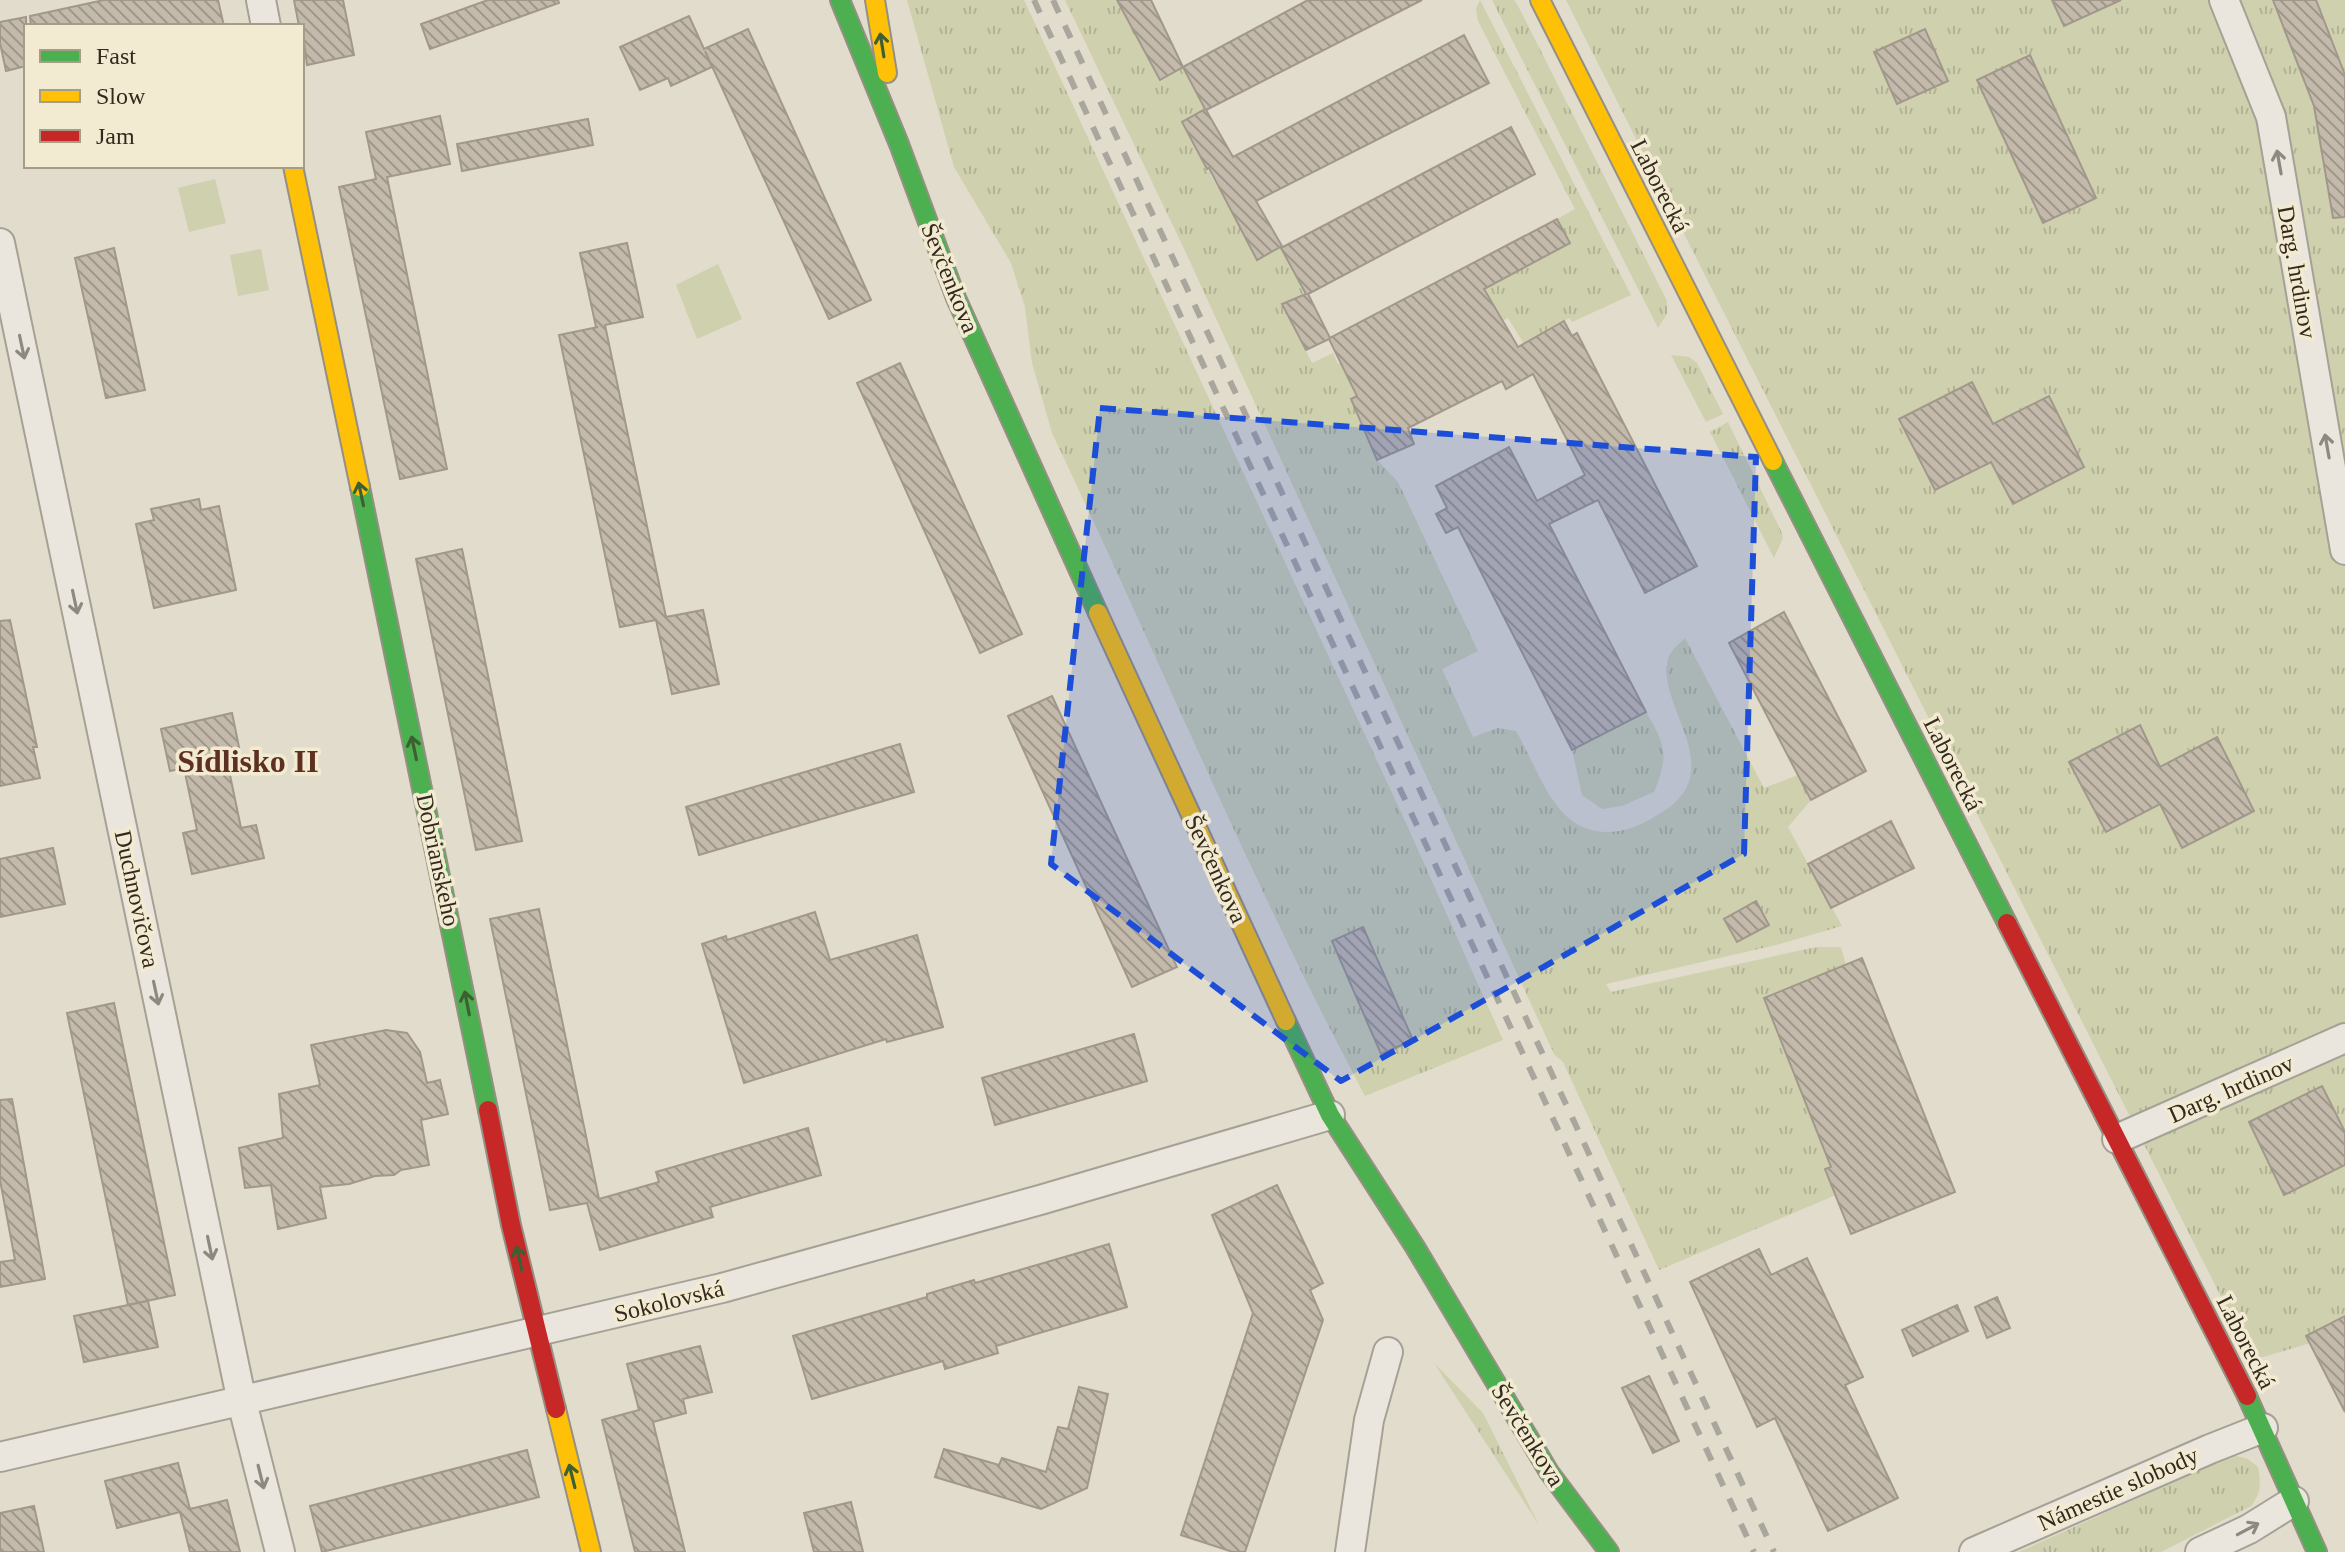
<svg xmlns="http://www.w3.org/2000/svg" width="2345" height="1552" viewBox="0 0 2345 1552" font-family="Georgia,serif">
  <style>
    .grass { fill: url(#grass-tufts) }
    .park { fill: #ced0ae }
    .building { fill: url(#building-back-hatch); stroke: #a1988b; stroke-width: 2 }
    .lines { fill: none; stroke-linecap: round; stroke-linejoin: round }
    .street-casing { stroke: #a6a195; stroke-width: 32 }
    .fast-casing { stroke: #969084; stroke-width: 22 }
    .slow-casing { stroke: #969084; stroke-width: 22 }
    .jam-casing { stroke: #969084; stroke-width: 22 }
    .street { stroke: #eae6dd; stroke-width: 28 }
    .fast { stroke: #4caf50; stroke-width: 18 }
    .slow { stroke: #ffc107; stroke-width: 18 }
    .jam { stroke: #c62828; stroke-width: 18 }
    .rail { stroke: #a9a69d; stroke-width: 6; stroke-dasharray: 14 14; stroke-linecap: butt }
    .oneway { stroke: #3e5f32 }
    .oneway2 { stroke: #8f887e }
    .marked { fill: #1d4ed8; fill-opacity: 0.2; stroke: #1d4ed8; stroke-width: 6; stroke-dasharray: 16 10; stroke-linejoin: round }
    .labels { text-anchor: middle; stroke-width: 7; stroke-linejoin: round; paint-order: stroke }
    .street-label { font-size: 24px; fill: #34291e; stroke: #f2ead1 }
    .district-label { font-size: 32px; font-weight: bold; fill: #5d3021; stroke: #f2ead1 }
  </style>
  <defs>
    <pattern id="grass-tufts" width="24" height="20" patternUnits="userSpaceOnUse" patternTransform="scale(2)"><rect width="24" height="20" fill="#ced0ae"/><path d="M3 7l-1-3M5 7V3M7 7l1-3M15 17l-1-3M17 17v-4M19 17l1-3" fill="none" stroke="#b2b395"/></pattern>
    <pattern id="building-back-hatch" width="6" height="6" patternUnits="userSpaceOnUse" patternTransform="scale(2)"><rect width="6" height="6" fill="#c4baac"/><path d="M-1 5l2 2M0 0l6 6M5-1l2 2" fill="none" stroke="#a0978b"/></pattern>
  </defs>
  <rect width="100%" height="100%" fill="#e1dccb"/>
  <g class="grass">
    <path d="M907,0H1024L1405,821L1503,1040L1365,1096C1250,880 1157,653 1052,433L1032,363L1025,307L1011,263L954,167Z"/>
    <path d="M1065,0H1118L1183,67L1205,109L1182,122C1206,169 1233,213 1258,259L1281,247L1307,294L1282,304L1312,363L1333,353L1338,364L1569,243L1557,219L1575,209L1478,21L1476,8L1480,0L1631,295L1572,322L1569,318L1524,344L1508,318L1351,399L1377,460L1398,482L1478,651L1442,669L1473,737L1498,728L1516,731C1540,771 1554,834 1610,832C1630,831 1644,823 1661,813C1733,769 1652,704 1669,656C1672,649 1680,643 1685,638L1764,788L1798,775L1811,800L1788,827L1842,926L1776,945L1606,984L1611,992L1816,947H1841L1846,965L1764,998L1831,1167L1825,1169L1836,1195L1659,1270L1563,1062L1554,1054L1186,253Z"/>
    <polygon points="1492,0 1514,0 1517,4 1667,301 1667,314 1658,328"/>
    <polygon points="1566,0 2345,0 2345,1333 2253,1360"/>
    <polygon points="1671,355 1689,357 1697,363 1723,414 1706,422"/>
    <polygon points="1728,422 1781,531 1783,538 1774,558 1710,432"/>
    <path d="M1646,712C1666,746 1669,755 1654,792L1622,806L1602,809L1582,795L1572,750Z"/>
    <polygon points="1434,1363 1483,1413 1539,1525"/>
    <path d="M2233,1455L2248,1459L2258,1467C2261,1483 2261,1493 2251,1506L2167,1549L2161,1552H2019Z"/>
  </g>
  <g class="park">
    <polygon points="215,179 226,223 189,232 178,188"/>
    <polygon points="261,249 269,290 238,296 230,255"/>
    <polygon points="718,264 742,319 697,339 676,285"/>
  </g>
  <g class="building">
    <polygon points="104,0 218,0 224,26 31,26 30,16"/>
    <polygon points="294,0 343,0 354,55 307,65 302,26 299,26"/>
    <polygon points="488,0 558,0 559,3 430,49 421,24"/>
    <polygon points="1117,0 1151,0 1183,67 1160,80"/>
    <polygon points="1308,0 1422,0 1206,110 1233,157 1464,35 1489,83 1256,201 1282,246 1257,260 1209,168 1207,169 1182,122 1205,109 1183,67"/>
    <polygon points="2052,0 2121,0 2064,26"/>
    <polygon points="2273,0 2316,0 2345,75 2345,217 2333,218 2314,106"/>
    <polygon points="689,16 704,49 748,29 871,300 829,319 705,51 712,67 671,86 668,78 640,90 620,47"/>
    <polygon points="26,17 26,66 6,71 0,43 0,22"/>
    <polygon points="1925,29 1948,81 1897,104 1874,52"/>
    <polygon points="2030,55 2096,198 2043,223 1977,80"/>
    <polygon points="440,116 450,164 387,177 447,469 400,479 339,187 376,179 366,132"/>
    <polygon points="588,119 593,145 462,171 457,144"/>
    <polygon points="1511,127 1535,174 1308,294 1330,338 1557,219 1570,243 1484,289 1518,347 1564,321 1572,336 1577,333 1697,566 1645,593 1598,500 1549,524 1646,712 1572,750 1458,527 1446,533 1436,514 1447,508 1436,486 1509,447 1537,501 1585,475 1533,374 1506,389 1502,381 1408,428 1414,444 1377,460 1351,399 1357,396 1329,339 1306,350 1282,304 1306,294 1281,248"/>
    <polygon points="627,243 643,317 605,325 666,617 703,610 719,684 672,694 656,620 620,627 559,335 598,327 596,327 580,253"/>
    <polygon points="114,248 145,390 106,398 75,258"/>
    <polygon points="900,363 1022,634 980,653 857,383"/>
    <polygon points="1972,382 1993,424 2049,396 2084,467 2013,504 1991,462 1935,490 1899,419"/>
    <polygon points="199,499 201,510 219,506 236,590 154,608 136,524 154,520 151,509"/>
    <polygon points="462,549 522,841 476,850 416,559"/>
    <polygon points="1784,612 1866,771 1811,800 1729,643"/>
    <polygon points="10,620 37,747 33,747 40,778 0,786 0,621"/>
    <polygon points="1052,696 1177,967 1132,987 1008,716"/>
    <polygon points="232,713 239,747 225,751 241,828 256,825 264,858 192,874 183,833 197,830 184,768 170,771 161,729"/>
    <polygon points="2140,725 2160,767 2217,737 2254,811 2182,848 2160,804 2106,832 2069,762"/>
    <polygon points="900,744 914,792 699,855 686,807"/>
    <polygon points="1891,821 1914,868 1831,908 1808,864"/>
    <polygon points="53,848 65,904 0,917 0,859"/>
    <polygon points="1756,901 1769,925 1737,942 1724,919"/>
    <polygon points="539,909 599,1199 659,1182 656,1172 808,1128 821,1175 710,1207 713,1217 600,1250 587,1203 550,1210 490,919"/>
    <polygon points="815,912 830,960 917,935 943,1027 887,1042 886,1039 744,1083 702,944 726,936 727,940"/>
    <polygon points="1363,927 1413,1040 1381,1054 1332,941"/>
    <polygon points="1862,958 1955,1192 1851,1234 1825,1169 1831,1167 1764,998"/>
    <polygon points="114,1003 175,1295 128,1305 67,1013"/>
    <polygon points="386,1030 407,1033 420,1052 427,1083 440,1080 448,1114 421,1120 429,1165 401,1170 394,1175 375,1176 349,1184 320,1187 326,1218 278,1229 271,1185 245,1188 239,1148 283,1138 279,1094 320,1085 311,1045"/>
    <polygon points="1134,1034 1147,1081 995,1125 982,1078"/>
    <polygon points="2322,1086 2345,1132 2345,1165 2284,1195 2249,1122"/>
    <polygon points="12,1099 45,1279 0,1287 0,1262 15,1260 0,1180 0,1100"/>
    <polygon points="1277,1185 1323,1283 1310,1290 1323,1320 1245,1552 1233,1552 1181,1535 1253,1313 1212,1215"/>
    <polygon points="1109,1244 1127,1307 996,1346 998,1353 945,1369 943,1361 812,1399 793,1336 927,1297 927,1294 974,1280 975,1283"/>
    <polygon points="1759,1249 1771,1275 1807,1258 1863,1377 1845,1385 1898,1498 1828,1531 1775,1418 1757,1427 1690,1282"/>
    <polygon points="1997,1297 2010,1328 1987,1338 1975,1307"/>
    <polygon points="148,1301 158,1347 84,1362 74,1316"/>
    <polygon points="1957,1305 1968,1331 1913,1356 1902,1330"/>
    <polygon points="2345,1316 2345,1412 2306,1336"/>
    <polygon points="700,1346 712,1392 683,1399 686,1413 653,1422 685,1552 635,1552 602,1420 639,1410 627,1364"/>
    <polygon points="1649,1376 1679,1441 1653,1453 1622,1388"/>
    <polygon points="1079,1387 1108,1394 1087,1488 1041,1509 935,1477 944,1449 999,1465 1002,1458 1046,1472 1058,1427 1068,1429"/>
    <polygon points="527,1450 539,1497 322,1552 310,1506"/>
    <polygon points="178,1463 190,1509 227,1500 240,1552 190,1552 180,1512 117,1528 105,1481"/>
    <polygon points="851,1502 863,1552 814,1552 804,1513"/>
    <polygon points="34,1506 44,1552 0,1552 0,1513"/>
  </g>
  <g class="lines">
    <defs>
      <g id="street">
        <polyline points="261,0 266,26"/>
        <polyline points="2224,0 2271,117 2345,550"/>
        <polyline points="0,243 242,1402 280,1552"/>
        <polyline points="2117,1139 2345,1038"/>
        <polyline points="0,1457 722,1288 1040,1200 1330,1115"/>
        <polyline points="1350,1552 1369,1420 1388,1352"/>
        <polyline points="1974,1552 2210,1449 2263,1428"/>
        <polyline points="2200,1552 2249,1529 2294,1501"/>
      </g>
      <g id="fast">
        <polyline points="840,0 899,144 956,298 1098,613"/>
        <polyline points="1773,461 2007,923"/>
        <polyline points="360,487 488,1110"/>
        <polyline points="1286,1021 1330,1115 1415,1247 1549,1472 1609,1552"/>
        <polyline points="2247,1396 2317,1552"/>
      </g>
      <g id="slow">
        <polyline points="875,0 887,73"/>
        <polyline points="1540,0 1773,461"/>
        <polyline points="293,166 360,487"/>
        <polyline points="1098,613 1286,1021"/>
        <polyline points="556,1409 591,1552"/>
      </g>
      <g id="jam">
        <polyline points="2007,923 2247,1396"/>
        <polyline points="488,1110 511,1225 556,1409"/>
      </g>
    </defs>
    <use href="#street" class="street-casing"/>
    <use href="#fast" class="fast-casing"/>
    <use href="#slow" class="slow-casing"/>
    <use href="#jam" class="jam-casing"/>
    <use href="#street" class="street"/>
    <use href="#fast" class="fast"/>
    <use href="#slow" class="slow"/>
    <use href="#jam" class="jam"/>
    <g class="rail">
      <polyline points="1034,0 1754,1552"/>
      <polyline points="1053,0 1774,1552"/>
    </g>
  </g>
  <defs><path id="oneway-shaft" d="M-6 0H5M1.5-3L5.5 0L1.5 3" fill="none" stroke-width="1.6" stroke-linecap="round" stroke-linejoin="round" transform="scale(2)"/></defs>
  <g class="oneway">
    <use href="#oneway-shaft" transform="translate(882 45) rotate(-99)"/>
    <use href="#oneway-shaft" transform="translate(361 494) rotate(-102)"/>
    <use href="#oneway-shaft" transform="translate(414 748) rotate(-102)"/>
    <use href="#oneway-shaft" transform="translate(467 1003) rotate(-101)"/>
    <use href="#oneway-shaft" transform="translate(519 1258) rotate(-103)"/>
    <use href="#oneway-shaft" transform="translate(572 1476) rotate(-104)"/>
  </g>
  <g class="oneway2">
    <use href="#oneway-shaft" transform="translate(2279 162) rotate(-100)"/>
    <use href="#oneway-shaft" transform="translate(22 347) rotate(78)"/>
    <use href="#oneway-shaft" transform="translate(2327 446) rotate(-100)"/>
    <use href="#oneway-shaft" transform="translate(75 602) rotate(78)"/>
    <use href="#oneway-shaft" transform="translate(156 993) rotate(78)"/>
    <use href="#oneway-shaft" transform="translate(210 1248) rotate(78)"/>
    <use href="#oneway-shaft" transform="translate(261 1477) rotate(76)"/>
    <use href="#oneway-shaft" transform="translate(2248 1529) rotate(-28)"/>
  </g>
  <path class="marked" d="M1100,408L1756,457L1744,854L1341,1081L1051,864Z"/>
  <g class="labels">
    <g class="street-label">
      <text transform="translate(1660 186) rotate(63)" y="8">Laborecká</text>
      <text transform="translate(2297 272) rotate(80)" y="8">Darg. hrdinov</text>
      <text transform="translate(950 278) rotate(68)" y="8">Ševčenkova</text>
      <text transform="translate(1953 764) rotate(63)" y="8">Laborecká</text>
      <text transform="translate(438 860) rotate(78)" y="8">Dobrianskeho</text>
      <text transform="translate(1216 869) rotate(65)" y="8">Ševčenkova</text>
      <text transform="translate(137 899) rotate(78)" y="8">Duchnovičova</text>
      <text transform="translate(2231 1089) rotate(-24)" y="8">Darg. hrdinov</text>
      <text transform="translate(669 1301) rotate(-14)" y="8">Sokolovská</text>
      <text transform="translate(2246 1342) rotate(63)" y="8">Laborecká</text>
      <text transform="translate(1528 1435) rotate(58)" y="8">Ševčenkova</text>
      <text transform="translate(2118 1489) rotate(-24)" y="8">Námestie slobody</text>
    </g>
    <g class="district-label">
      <text x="248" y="772">Sídlisko II</text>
    </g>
  </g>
  <rect x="24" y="24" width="280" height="144" fill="#f2ead1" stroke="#a69d89" stroke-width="2"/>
  <rect x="40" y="50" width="40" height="12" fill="#4caf50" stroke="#a69d89" stroke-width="2"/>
  <text x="96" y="64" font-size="24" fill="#34291e">Fast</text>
  <rect x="40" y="90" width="40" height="12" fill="#ffc107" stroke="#a69d89" stroke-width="2"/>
  <text x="96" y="104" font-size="24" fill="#34291e">Slow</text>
  <rect x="40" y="130" width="40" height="12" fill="#c62828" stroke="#a69d89" stroke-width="2"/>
  <text x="96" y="144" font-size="24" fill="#34291e">Jam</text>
</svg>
